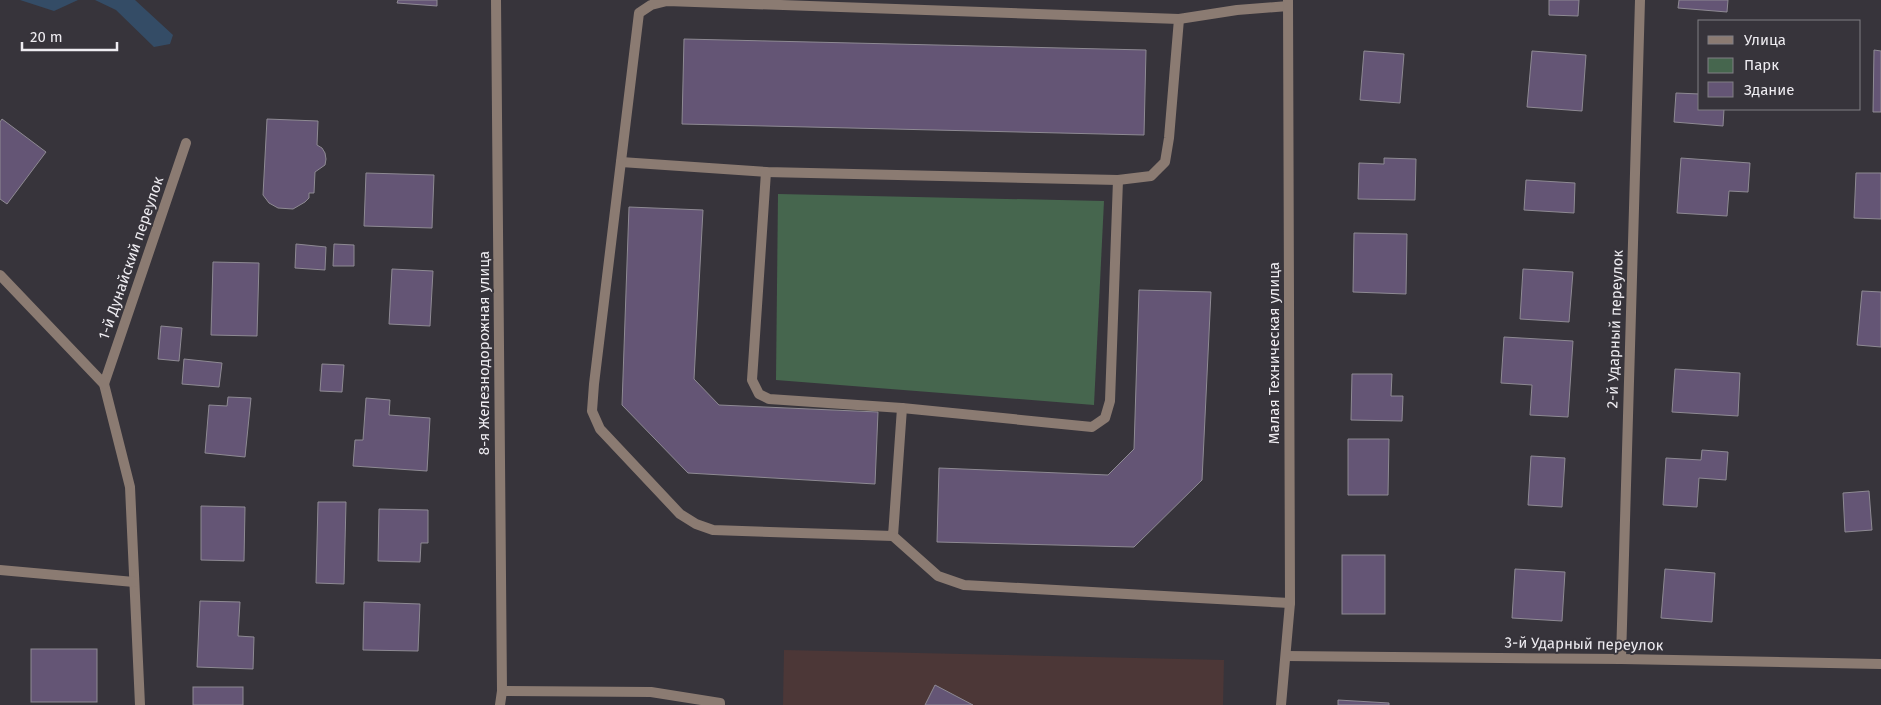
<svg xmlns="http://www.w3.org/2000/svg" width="1881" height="705" viewBox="0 0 1881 705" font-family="'Fira Sans',sans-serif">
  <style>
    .education { fill: #4c3737 }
    .green { fill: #46664e }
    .water { fill: #344c66 }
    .building { fill: #645575; stroke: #8e8a93 }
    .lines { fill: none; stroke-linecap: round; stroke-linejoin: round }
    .service { stroke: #8b7b72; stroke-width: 10 }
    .minor { stroke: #8b7b72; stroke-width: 10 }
    .labels { text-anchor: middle; stroke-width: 4; stroke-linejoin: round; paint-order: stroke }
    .street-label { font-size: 15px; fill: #eeecf1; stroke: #37343b }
  </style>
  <rect width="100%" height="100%" fill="#37343b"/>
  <polygon class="education" points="784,650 1224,660 1223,705 783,705"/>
  <polygon class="green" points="778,194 1104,201 1094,405 776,380"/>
  <g class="water">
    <polygon points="20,0 78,0 54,11"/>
    <polygon points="95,0 135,0 173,35 170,44 154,47 116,10"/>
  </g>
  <g class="building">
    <polygon points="398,0 437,0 437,6 397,3"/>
    <polygon points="1549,0 1579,0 1578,16 1549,15"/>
    <polygon points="1679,0 1728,0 1727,12 1678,8"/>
    <polygon points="684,39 1146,50 1144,135 682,124"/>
    <polygon points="1874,50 1881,51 1881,112 1873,112"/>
    <polygon points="1364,51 1404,54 1400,103 1360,100"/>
    <polygon points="1532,51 1586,55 1582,111 1527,107"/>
    <polygon points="1676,93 1700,94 1700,109 1724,109 1723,126 1674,122"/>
    <polygon points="2,119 46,152 7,204 0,199 0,122"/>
    <polygon points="267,119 318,121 317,145 322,148 325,153 326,159 325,165 315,172 314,193 309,193 309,198 305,202 293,209 278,208 269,203 263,195"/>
    <polygon points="1384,158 1416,159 1415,200 1358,199 1359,163 1384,164"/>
    <polygon points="1681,158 1750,163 1748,192 1729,191 1727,216 1677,213"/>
    <polygon points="366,173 434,175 432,228 364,226"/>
    <polygon points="1856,173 1881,173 1881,219 1854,218"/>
    <polygon points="1526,180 1575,183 1574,213 1524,210"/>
    <polygon points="629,207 703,210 694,379 719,405 878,412 875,484 688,473 622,405"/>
    <polygon points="1354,233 1407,234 1406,294 1353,292"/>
    <polygon points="296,244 326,247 325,270 295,268"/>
    <polygon points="334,244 354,245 354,266 333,266"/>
    <polygon points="213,262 259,263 257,336 211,335"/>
    <polygon points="392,269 433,271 430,326 389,324"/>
    <polygon points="1523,269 1573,272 1569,322 1520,319"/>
    <polygon points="1139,290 1211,292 1202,480 1134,547 937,542 939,468 1108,475 1134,449"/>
    <polygon points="1862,291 1881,292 1881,347 1857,345"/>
    <polygon points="161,326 182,328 179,361 158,359"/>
    <polygon points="1504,337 1573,341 1568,417 1530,415 1532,385 1501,383"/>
    <polygon points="184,359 222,363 219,387 182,384"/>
    <polygon points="322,364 344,365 342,392 320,391"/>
    <polygon points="1675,369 1740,373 1738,416 1672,412"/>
    <polygon points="1352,374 1392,374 1391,396 1403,396 1402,421 1351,420"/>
    <polygon points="228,397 251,398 245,457 205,453 209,405 227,406"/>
    <polygon points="366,398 390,400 389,415 430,418 427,471 353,466 355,440 363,440"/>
    <polygon points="1348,439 1389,439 1388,495 1348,495"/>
    <polygon points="1702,450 1728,452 1726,480 1699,478 1697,507 1663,505 1666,458 1701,460"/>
    <polygon points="1531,456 1565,458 1562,507 1528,505"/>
    <polygon points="1869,491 1872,530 1845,532 1843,493"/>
    <polygon points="318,502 346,502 344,584 316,583"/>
    <polygon points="201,506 245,507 244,561 201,560"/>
    <polygon points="379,509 428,510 428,543 421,543 420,562 378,561"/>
    <rect x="1342" y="555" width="43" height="59"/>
    <polygon points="1515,569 1565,572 1562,621 1512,618"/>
    <polygon points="1665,569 1715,573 1712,622 1661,618"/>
    <polygon points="200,601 240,602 238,636 254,637 253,669 197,667"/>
    <polygon points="364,602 420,604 418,651 363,650"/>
    <rect x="31" y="649" width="66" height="53"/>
    <polygon points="935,685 973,705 925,705"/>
    <rect x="193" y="687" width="50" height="18"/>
    <polygon points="1338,700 1389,703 1389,705 1338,705"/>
  </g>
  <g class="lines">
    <g class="service">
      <polyline points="621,162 766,172 1118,180 1151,176 1165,162 1169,138 1179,19"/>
      <polyline points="766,172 752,380 759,394 769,399 902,408 1092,427 1105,418 1110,401 1118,180"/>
      <polyline points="902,408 893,536 713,530 696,524 680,514 600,429 592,411 594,384 639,13 651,5 667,1 1179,19 1237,10 1288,6"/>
      <polyline points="893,536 938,576 964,585 1290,603"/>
      <polyline points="502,691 651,692 720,703 720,705"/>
    </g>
    <g class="minor">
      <polyline points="496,0 502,691 500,705"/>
      <polyline points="0,275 104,384 130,487 140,705"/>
      <polyline points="104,384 186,143"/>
      <polyline points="0,570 134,582"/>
      <polyline points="1286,656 1621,659 1881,664"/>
      <polyline points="1621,659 1640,0"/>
      <polyline points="1281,705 1290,603 1288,0"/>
    </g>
  </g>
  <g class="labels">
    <g class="street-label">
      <text transform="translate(131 258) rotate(-71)" y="5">1-й Дунайский переулок</text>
      <text transform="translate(1615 329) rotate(-88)" y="5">2-й Ударный переулок</text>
      <text transform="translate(484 353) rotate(-90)" y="5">8-я Железнодорожная улица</text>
      <text transform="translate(1274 353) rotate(-90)" y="5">Малая Техническая улица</text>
      <text transform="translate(1584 644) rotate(1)" y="5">3-й Ударный переулок</text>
    </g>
  </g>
  <rect x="1698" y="20" width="162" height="90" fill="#37343b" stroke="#807e84"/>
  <rect x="1708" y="36" width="25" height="8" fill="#8b7b72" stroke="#807e84"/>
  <text x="1744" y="45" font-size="15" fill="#eeecf1">Улица</text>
  <rect x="1708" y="58" width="25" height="15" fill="#46664e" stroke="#807e84"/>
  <text x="1744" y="70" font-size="15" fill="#eeecf1">Парк</text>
  <rect x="1708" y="82" width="25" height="15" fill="#645575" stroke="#807e84"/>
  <text x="1744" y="95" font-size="15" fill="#eeecf1">Здание</text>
  <path d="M22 42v8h95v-8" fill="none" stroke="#eeecf1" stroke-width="2.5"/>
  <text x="30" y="42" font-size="15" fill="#eeecf1" stroke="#37343b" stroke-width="4" paint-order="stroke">20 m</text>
</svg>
